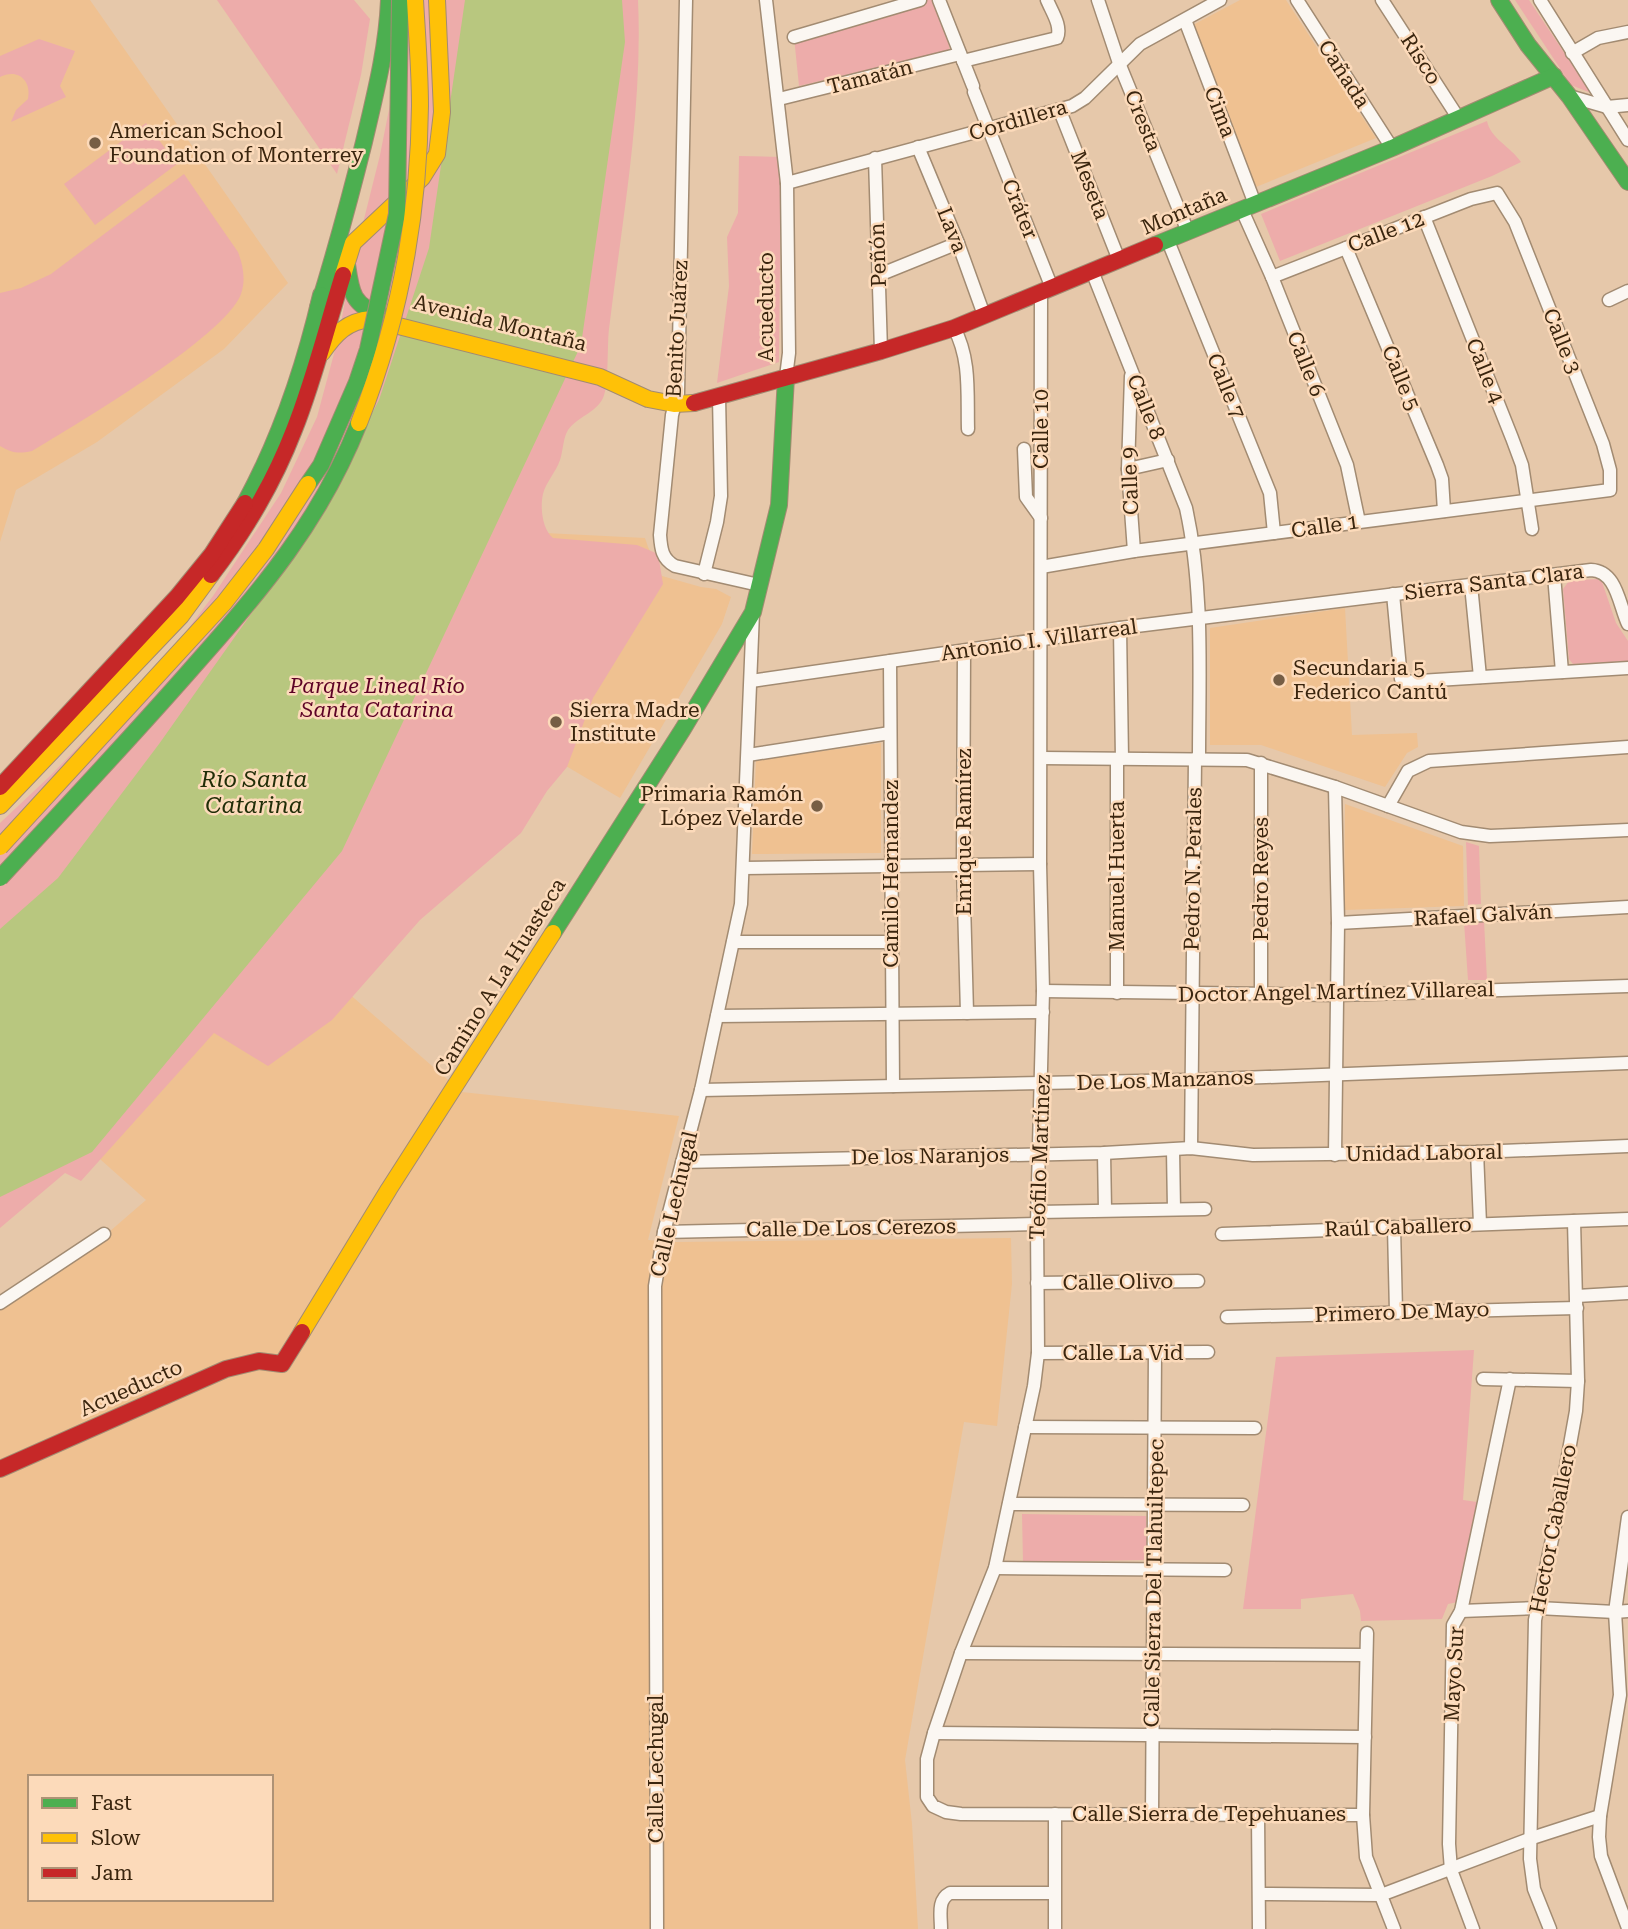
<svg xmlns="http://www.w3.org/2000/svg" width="1628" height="1929" viewBox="0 0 1628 1929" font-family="'Roboto Serif',serif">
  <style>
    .built { fill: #efc191; fill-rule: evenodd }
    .green { fill: #edacaa }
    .water { fill: #b8c77f }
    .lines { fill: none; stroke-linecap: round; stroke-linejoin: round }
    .street-casing { stroke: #a28b72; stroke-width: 15 }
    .fast-casing { stroke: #a28b72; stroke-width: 18 }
    .slow-casing { stroke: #a28b72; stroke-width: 18 }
    .jam-casing { stroke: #a28b72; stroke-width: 18 }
    .street { stroke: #fbf7f2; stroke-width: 12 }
    .fast { stroke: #4caf50; stroke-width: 16 }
    .slow { stroke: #ffc107; stroke-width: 16 }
    .jam { stroke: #c62828; stroke-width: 16 }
    .fast-bridge-casing { stroke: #a28b72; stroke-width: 18; stroke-linecap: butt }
    .slow-bridge-casing { stroke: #a28b72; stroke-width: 18; stroke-linecap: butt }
    .fast-bridge { stroke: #4caf50; stroke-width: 16 }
    .slow-bridge { stroke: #ffc107; stroke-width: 16 }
    .poi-dot { fill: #765e45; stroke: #fcdaba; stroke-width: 2.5 }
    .labels { text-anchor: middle; stroke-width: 5; stroke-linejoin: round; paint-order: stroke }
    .street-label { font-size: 21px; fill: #3a250e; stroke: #fcdaba }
    .poi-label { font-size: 21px; fill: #3a250e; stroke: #fcdaba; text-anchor: start }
    .park-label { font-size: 21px; font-style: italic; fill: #5d0226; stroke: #fcdaba }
    .water-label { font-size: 23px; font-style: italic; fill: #212e08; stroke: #fcdaba }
  </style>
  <rect width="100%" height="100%" fill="#e6c8aa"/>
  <g class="built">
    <polygon points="0,0 90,0 288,283 224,349 97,442 16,490 0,542"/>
    <polygon points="1240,0 1286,0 1376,138 1256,187 1193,25"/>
    <polygon points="545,533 645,538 648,547 662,576 701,587 716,589 731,597 722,624 620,798 566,766"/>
    <polygon points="1345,608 1352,735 1417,733 1418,747 1407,753 1385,787 1261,745 1210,745 1210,628"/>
    <polygon points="881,743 881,853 752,854 756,760"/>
    <polygon points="1345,804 1463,846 1464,906 1344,910"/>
    <path d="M286,939L462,1092L679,1116L648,1240L676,1242L1011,1238L1012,1284L997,1426L964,1422L905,1760L912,1824L918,1929H0V1303L109,1232L146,1200L92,1152ZM30,1777H271V1899H30Z"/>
  </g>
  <g class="green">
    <polygon points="217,0 354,0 370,19 361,75 337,174"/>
    <path d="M402,0H638C643,110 622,220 609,329C607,345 609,386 603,398C596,413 578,416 568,430C563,438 563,451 560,460C556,472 546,482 543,494C540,507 542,529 553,538L637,545L658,554L663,584L593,698L567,767L547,791L521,833L420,920L332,1020L268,1066L214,1033L81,1181L65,1173L0,1228V823L50,776L172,650L213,596L281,493L317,417L339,335L348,283L380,155L398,64Z"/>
    <polygon points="920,0 938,0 950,50 799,86 794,37"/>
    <polygon points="1515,0 1529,0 1591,93 1571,85"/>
    <path d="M39,39L75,51L60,86L66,97L11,122L16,110L28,99C32,80 17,68 0,77V56Z"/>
    <path d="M1487,121C1490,138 1511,147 1521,162L1492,176L1280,261L1261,214Z"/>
    <polygon points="146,123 177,164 95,225 64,184"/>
    <polygon points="739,156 781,157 779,362 717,383 729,286 727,237 738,213"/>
    <path d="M184,174L238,252C243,265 246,280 241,294C225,337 75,425 32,451C18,454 12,453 0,446V293L21,288L51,274Z"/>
    <polygon points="1597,579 1602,582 1616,623 1628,641 1628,661 1573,664 1569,659 1563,589 1569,581"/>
    <polygon points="1466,842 1479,846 1481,904 1468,905"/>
    <polygon points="1484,921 1487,980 1468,980 1464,922"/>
    <polygon points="1474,1350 1463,1500 1477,1502 1458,1602 1448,1604 1442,1619 1361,1621 1360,1611 1353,1594 1301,1599 1301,1609 1243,1609 1276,1357"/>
    <polygon points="1022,1514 1146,1516 1148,1560 1023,1562"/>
  </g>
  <polygon class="water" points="465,0 622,0 625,42 581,345 342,851 92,1152 0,1197 0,929 58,878 159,744 309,532 379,400 429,248"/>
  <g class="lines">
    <defs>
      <g id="street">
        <path d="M686,0L678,393L672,415L660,535C661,549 662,559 675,566L759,585"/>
        <polyline points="766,0 787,183 789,353 786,377"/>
        <polyline points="939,0 973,86"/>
        <polyline points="1098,0 1119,63 1188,232"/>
        <polyline points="1297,0 1392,148"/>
        <polyline points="1382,0 1459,119"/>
        <polyline points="1540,0 1628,140"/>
        <polyline points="1185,20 1255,204"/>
        <polyline points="794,37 920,0"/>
        <polyline points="1572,53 1598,38 1628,32"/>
        <path d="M963,61L1057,38C1062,26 1052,12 1047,0"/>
        <polyline points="974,92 1052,288"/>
        <polyline points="1569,96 1607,107 1628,105"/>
        <polyline points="779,99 960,54"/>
        <polyline points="1060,111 1119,260"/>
        <polyline points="918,147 958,243 984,315"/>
        <polyline points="875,158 881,351"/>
        <polyline points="787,183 1072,106 1085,98 1140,44 1220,0"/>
        <polyline points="1242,210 1272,277 1347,465 1359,522"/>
        <polyline points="1424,217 1512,438 1522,465 1532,529"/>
        <polyline points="1168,241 1270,493 1274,533"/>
        <polyline points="1346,248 1437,465 1442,479 1444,511"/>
        <path d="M1092,271L1186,508C1204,590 1199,675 1199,759"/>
        <polyline points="879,275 958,243"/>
        <polyline points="1041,291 1040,864 1043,991 1037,1224 1038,1353 1034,1386 995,1568 961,1653 934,1733 927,1759 927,1797 933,1806 946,1812 961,1814 1363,1815"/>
        <polyline points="1609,300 1628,291"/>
        <path d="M954,328C971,359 967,395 968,429"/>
        <polyline points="1131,376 1128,469 1134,551"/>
        <polyline points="1024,449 1026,497 1041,518"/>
        <polyline points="1128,469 1168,460"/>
        <polyline points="1041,567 1134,551 1610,490 1610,470 1603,444 1515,222 1497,193 1471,199 1272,277"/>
        <polyline points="704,574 717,522 721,496 719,397"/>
        <polyline points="1554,575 1562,672"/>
        <polyline points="1471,585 1480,677"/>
        <polyline points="1393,594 1401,679 1404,682 1628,668"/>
        <polyline points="1120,628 1122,759"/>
        <polyline points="964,651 963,866 967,1013"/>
        <polyline points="890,661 893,1086"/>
        <path d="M751,681L1120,628L1591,570C1617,571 1619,605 1628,624"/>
        <polyline points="748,755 890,733"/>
        <polyline points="1042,758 1247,760 1335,787 1461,832 1490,836 1628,830"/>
        <polyline points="1335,787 1338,923 1335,1155"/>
        <polyline points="1388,806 1408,771 1429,761 1628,747"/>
        <polyline points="743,868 1040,864"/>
        <polyline points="1338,923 1628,907"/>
        <polyline points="733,942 891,942"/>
        <polyline points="1043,991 1338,995 1628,986"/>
        <polyline points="1117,993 1117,759"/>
        <polyline points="1261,994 1261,763"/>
        <polyline points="717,1016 1043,1012"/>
        <polyline points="701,1090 1190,1080 1628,1063"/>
        <polyline points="1191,1148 1195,759"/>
        <polyline points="1173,1150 1174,1209"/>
        <polyline points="1477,1152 1480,1224"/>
        <polyline points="1104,1153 1105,1210"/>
        <polyline points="682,1162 1104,1153 1191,1148 1253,1155 1477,1152 1628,1146"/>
        <polyline points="1038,1212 1205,1209"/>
        <polyline points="1394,1227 1396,1312"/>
        <polyline points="664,1232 1037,1224"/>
        <polyline points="1222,1234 1628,1219"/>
        <polyline points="1037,1283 1198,1281"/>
        <polyline points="1577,1296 1628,1293"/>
        <polyline points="0,1303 104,1234"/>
        <polyline points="1227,1317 1577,1308"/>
        <polyline points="1038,1353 1208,1352"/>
        <polyline points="1483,1379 1578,1381"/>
        <polyline points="1025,1427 1255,1428"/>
        <polyline points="1009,1504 1243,1505"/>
        <polyline points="1628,1517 1615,1612 1620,1695 1600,1816 1599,1837 1601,1856 1628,1928"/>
        <polyline points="995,1568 1225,1570"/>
        <polyline points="1461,1611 1538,1608 1615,1612 1628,1611"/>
        <polyline points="1367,1633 1363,1815 1366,1857 1394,1929"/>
        <polyline points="961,1653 1366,1655"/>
        <polyline points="934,1733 1365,1737"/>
        <polyline points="1152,1814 1155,1352"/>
        <polyline points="1258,1815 1259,1929"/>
        <polyline points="1260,1894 1381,1895 1532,1838 1600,1816"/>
        <polyline points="657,1929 655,1286 664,1232 701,1090 741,904 753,612"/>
        <path d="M941,1929C941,1915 937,1900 950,1893H1054"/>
        <polyline points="1055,1929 1055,1814"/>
        <polyline points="1473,1929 1451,1870 1449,1844 1453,1625 1461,1611 1510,1379"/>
        <polyline points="1550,1929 1534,1889 1530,1859 1535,1620 1559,1506 1576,1411 1578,1381 1574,1221"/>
      </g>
      <g id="fast">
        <polyline points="1499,0 1528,45 1569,96 1628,182"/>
        <polyline points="1155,245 1392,148 1554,76"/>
        <path d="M347,264C351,292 352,305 381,315"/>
        <path d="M318,308C335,253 350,198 364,142C375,95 387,49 389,0"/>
        <path d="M245,503C281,437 304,368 321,295"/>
        <polyline points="553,933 683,729 753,612 779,505 786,377"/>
      </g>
      <g id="slow">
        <polyline points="343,275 353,243 422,178 437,154 442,112 437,0"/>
        <path d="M322,353C335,334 347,321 371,319L600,377L648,399L674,404L694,403"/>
        <polyline points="0,806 181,616 211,575"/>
        <polyline points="302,1332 389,1189 553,933"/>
      </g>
      <g id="jam">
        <polyline points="694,403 881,351 954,328 1155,245"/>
        <path d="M211,575C245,531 274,482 294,430C314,380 327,326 343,275"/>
        <polyline points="0,787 177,597 212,554 245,503"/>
        <polyline points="0,1469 226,1369 259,1361 282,1364 302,1332"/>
      </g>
    </defs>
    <use href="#street" class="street-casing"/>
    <use href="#fast" class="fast-casing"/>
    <use href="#slow" class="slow-casing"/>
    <use href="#jam" class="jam-casing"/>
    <use href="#street" class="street"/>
    <use href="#fast" class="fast"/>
    <use href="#slow" class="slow"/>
    <use href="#jam" class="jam"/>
    <defs>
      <g id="fast-bridge">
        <polyline points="308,484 321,465 357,382 368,349 397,214 400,0"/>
        <path d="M0,878C65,808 130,739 193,667C262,589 320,522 359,423"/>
      </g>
      <g id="slow-bridge">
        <path d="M359,423C399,322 419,215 420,106C420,71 417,35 415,0"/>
        <polyline points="0,847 224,603 266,549 308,484"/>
      </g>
    </defs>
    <use href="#fast-bridge" class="fast-bridge-casing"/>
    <use href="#slow-bridge" class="slow-bridge-casing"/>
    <use href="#fast-bridge" class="fast-bridge"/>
    <use href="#slow-bridge" class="slow-bridge"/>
  </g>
  <g class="poi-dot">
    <circle cx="95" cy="143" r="7"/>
    <circle cx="1279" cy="680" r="7"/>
    <circle cx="556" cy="722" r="7"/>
    <circle cx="817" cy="806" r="7"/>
  </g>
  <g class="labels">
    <g class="street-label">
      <text transform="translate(1421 59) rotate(57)" y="7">Risco</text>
      <text transform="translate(1344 74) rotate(57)" y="7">Cañada</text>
      <text transform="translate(870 77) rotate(-14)" y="7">Tamatán</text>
      <text transform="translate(1220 112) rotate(69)" y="7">Cima</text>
      <text transform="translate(1018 120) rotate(-16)" y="7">Cordillera</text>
      <text transform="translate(1143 121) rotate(68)" y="7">Cresta</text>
      <text transform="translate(1090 185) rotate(69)" y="7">Meseta</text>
      <text transform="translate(1020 209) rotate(68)" y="7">Cráter</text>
      <text transform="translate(1184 211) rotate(-23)" y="7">Montaña</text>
      <text transform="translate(952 230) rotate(68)" y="7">Lava</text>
      <text transform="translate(1386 232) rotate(-21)" y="7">Calle 12</text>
      <text transform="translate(878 255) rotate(-92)" y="7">Peñón</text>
      <text transform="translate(766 307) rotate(-90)" y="7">Acueducto</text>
      <text transform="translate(500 323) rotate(14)" y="7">Avenida Montaña</text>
      <text transform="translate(677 329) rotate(-87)" y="7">Benito Juárez</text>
      <text transform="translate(1562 341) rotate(68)" y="7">Calle 3</text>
      <text transform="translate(1306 364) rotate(68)" y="7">Calle 6</text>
      <text transform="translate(1485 371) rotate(68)" y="7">Calle 4</text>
      <text transform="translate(1401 378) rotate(68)" y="7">Calle 5</text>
      <text transform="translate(1226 386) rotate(68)" y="7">Calle 7</text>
      <text transform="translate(1146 407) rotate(68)" y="7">Calle 8</text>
      <text transform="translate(1041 429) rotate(-90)" y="7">Calle 10</text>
      <text transform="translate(1130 481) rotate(-92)" y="7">Calle 9</text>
      <text transform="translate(1325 526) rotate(-8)" y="7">Calle 1</text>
      <text transform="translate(1494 582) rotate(-7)" y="7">Sierra Santa Clara</text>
      <text transform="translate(1039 640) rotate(-8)" y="7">Antonio I. Villarreal</text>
      <text transform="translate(964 832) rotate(-90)" y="7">Enrique Ramírez</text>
      <text transform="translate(1193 869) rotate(-89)" y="7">Pedro N. Perales</text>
      <text transform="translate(891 874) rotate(-90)" y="7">Camilo Hernandez</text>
      <text transform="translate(1117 876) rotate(-90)" y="7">Manuel Huerta</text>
      <text transform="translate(1261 879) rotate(-90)" y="7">Pedro Reyes</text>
      <text transform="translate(1483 915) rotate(-3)" y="7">Rafael Galván</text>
      <text transform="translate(500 977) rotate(-58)" y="7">Camino A La Huasteca</text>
      <text transform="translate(1336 992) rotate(-1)" y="7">Doctor Angel Martínez Villareal</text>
      <text transform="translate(1165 1080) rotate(-2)" y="7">De Los Manzanos</text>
      <text transform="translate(1424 1153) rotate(-1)" y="7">Unidad Laboral</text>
      <text transform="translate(930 1156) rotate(-1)" y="7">De los Naranjos</text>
      <text transform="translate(1040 1157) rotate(-88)" y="7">Teófilo Martínez</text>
      <text transform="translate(674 1204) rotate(-77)" y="7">Calle Lechugal</text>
      <text transform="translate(1398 1227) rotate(-2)" y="7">Raúl Caballero</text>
      <text transform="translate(851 1228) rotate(-1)" y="7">Calle De Los Cerezos</text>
      <text transform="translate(1118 1282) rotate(-1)" y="7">Calle Olivo</text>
      <text transform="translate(1402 1312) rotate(-2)" y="7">Primero De Mayo</text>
      <text x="1123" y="1360">Calle La Vid</text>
      <text transform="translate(131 1388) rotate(-24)" y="7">Acueducto</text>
      <text transform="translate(1553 1529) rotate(-79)" y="7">Hector Caballero</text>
      <text transform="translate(1154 1583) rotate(-89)" y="7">Calle Sierra Del Tlahuiltepec</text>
      <text transform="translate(1454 1674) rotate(-87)" y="7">Mayo Sur</text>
      <text transform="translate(656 1769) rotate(-90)" y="7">Calle Lechugal</text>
      <text x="1209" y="1821">Calle Sierra de Tepehuanes</text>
    </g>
    <g class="poi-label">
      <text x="109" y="138">American School<tspan x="109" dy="24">Foundation of Monterrey</tspan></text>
      <text x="1293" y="675">Secundaria 5<tspan x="1293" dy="24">Federico Cantú</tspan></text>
      <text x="570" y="717">Sierra Madre<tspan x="570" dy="24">Institute</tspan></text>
      <text x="803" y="801" text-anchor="end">Primaria Ramón<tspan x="803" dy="24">López Velarde</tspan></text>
    </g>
    <g class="park-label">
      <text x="377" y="693">Parque Lineal Río<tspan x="377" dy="24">Santa Catarina</tspan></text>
    </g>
    <g class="water-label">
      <text x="254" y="787">Río Santa<tspan x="254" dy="26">Catarina</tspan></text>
    </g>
  </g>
  <rect x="28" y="1775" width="245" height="126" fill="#fcdaba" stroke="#ae9275" stroke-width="2"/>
  <rect x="42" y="1798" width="35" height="10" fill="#4caf50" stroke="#ae9275" stroke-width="2"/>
  <text x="91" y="1810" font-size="21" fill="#3a250e">Fast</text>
  <rect x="42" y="1833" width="35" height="10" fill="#ffc107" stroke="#ae9275" stroke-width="2"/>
  <text x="91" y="1845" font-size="21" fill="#3a250e">Slow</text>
  <rect x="42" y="1868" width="35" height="10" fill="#c62828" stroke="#ae9275" stroke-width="2"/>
  <text x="91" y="1880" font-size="21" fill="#3a250e">Jam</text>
</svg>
